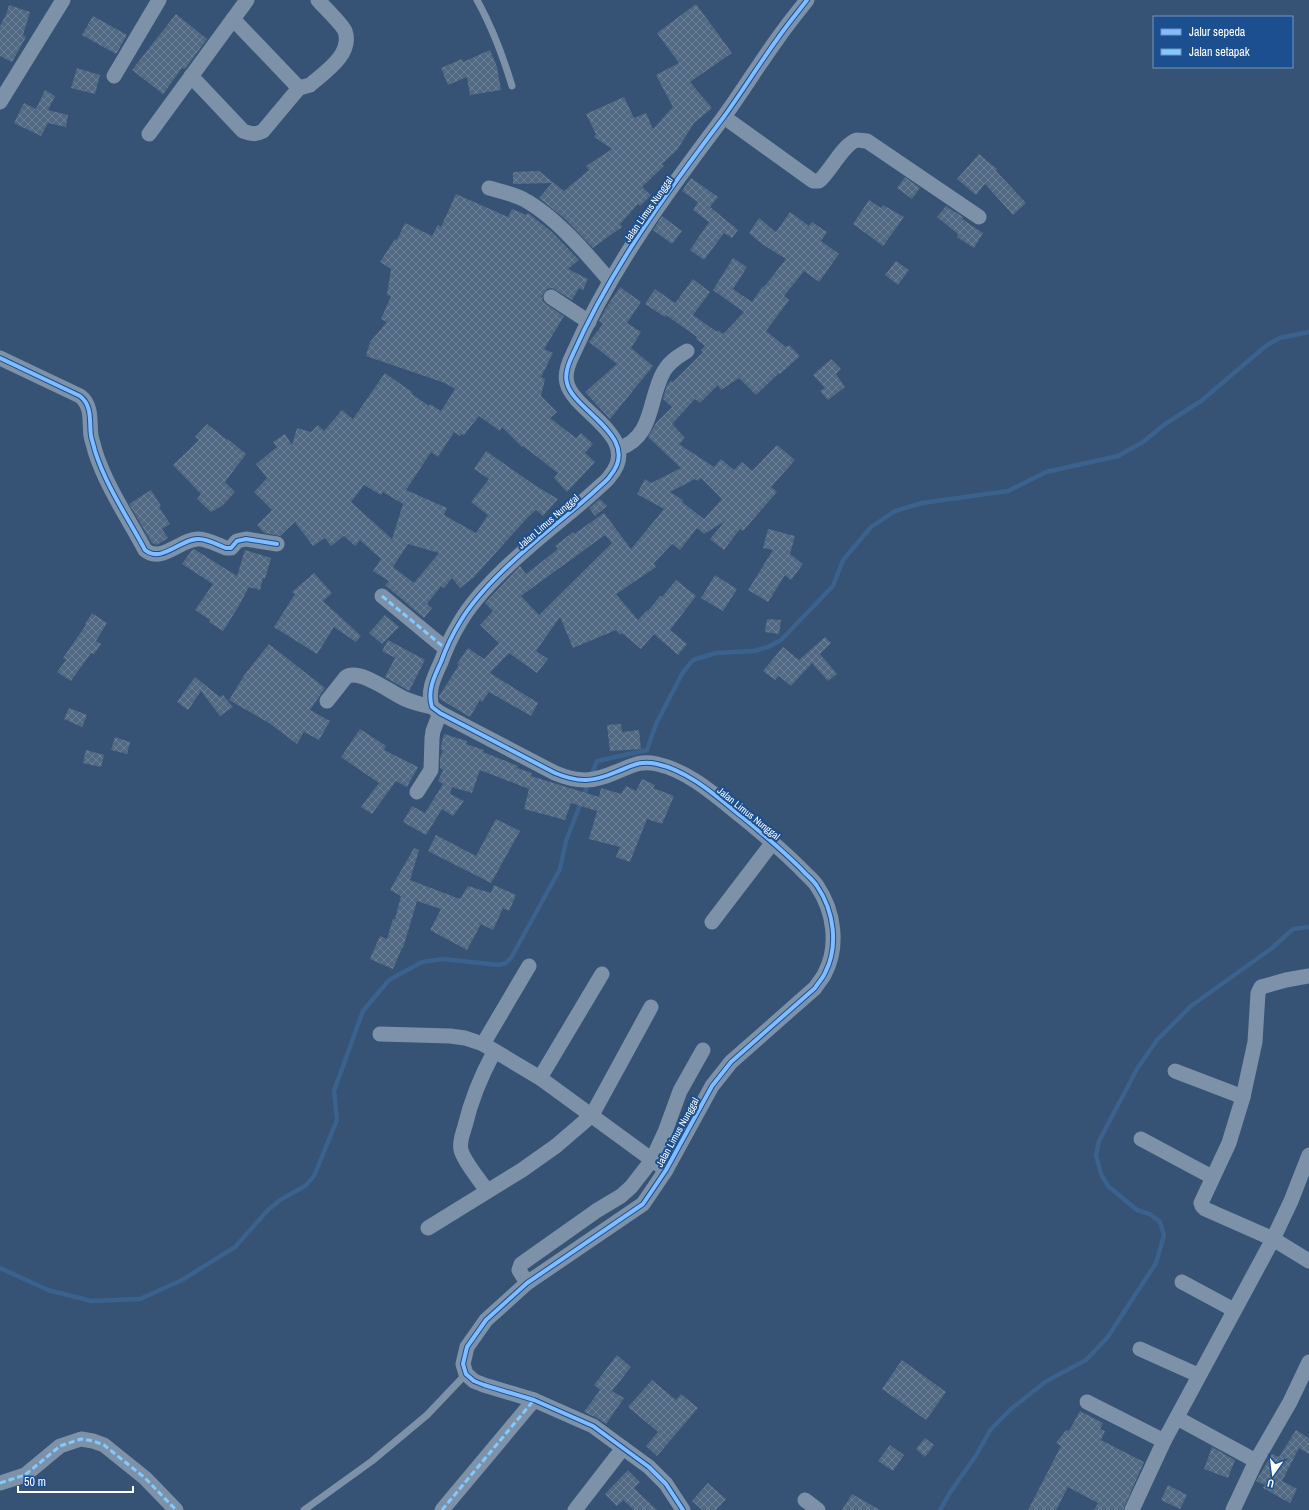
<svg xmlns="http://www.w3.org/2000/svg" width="1309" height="1510" viewBox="0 0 1309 1510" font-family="'Archivo Narrow',sans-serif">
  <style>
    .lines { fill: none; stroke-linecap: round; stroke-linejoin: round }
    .stream { stroke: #3b618d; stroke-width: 4.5 }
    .building { fill: url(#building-cross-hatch); fill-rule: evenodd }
    .service { stroke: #7d92a8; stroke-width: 7 }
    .minor { stroke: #7d92a8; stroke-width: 15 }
    .quiet { stroke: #80caff; stroke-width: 3; stroke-dasharray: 6 3; stroke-linecap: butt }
    .cycleway-casing { stroke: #1b4f8f; stroke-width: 6 }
    .cycleway { stroke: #80bcff; stroke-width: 4 }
    .labels { text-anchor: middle; stroke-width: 4; stroke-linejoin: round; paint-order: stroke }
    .street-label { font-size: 10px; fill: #fff; stroke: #1b4f8f }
  </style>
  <defs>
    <pattern id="building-cross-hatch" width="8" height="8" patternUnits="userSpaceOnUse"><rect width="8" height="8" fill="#526984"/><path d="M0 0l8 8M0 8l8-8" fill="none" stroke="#6c8096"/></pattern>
  </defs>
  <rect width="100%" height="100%" fill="#365274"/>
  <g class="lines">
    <g class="stream">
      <polyline points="0,1268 48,1290 91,1301 140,1299 182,1280 235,1247 268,1210 280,1200 305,1186 314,1176 337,1120 334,1091 363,1011 389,980 422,962 443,959 499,965 506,963 511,958 560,869 566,841 597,761 647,750 656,724 683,672 693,660 716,653 754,651 768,647 781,640 833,586 843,560 871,527 895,511 922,503 1008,491 1046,472 1118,456 1143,442 1165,424 1201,401 1267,345 1280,338 1309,332"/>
      <polyline points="940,1510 951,1491 975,1457 991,1429 1011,1409 1045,1382 1086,1360 1107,1338 1156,1263 1164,1235 1160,1222 1150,1214 1137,1210 1108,1186 1101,1174 1096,1155 1099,1141 1137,1069 1157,1040 1191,1006 1272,948 1293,929 1309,927"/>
    </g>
  </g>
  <g class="building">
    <polygon points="696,4 732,53 690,82 712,108 694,123 677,150 662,164 664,166 642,187 651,195 640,206 638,204 620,224 622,227 609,236 593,248 565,219 539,198 552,183 513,184 513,172 539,171 564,191 589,170 586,166 612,149 594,137 596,134 586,114 624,97 634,118 646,113 653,129 673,107 656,75 679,63 657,33"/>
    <polygon points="9,5 30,12 23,35 26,37 12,62 0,56 0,26 6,15"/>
    <polygon points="176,14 207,39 185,69 182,68 163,94 132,70"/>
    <polygon points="93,16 127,35 116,54 82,35"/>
    <polygon points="490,50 497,67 501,90 470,95 467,77 448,85 441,68 462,59 463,62"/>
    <polygon points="77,68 100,75 95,94 71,88"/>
    <polygon points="45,90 55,96 48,110 68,115 66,127 48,123 41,136 14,123 24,103 36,109"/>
    <polygon points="979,154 997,169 996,171 1026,203 1013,215 985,184 976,195 957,179"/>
    <polygon points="905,177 920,188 912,199 897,188"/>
    <polygon points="691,178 718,197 710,207 738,230 732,238 724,233 704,260 690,250 709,222 693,210 698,202 682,191"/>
    <path d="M456,194L508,217L512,209L526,215L528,213L552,232L579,260L568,269L588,279L583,290L579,288L572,300L552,288L547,289L542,296L543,301L546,304L564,316L544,349L553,353L541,377L545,379L541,396L557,412L550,418L576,438L581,433L593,444L585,453L595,462L567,492L554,478L558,473L523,446L522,447L502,427L500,431L479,416L464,435L461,434L460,436L454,432L438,457L431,452L406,490L447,508L444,515L476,533L488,515L471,502L489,479L474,469L486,451L536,486L558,499L543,516L536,510L528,517L473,578L460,588L452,578L444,588L441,586L427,604L432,608L424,618L385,585L389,581L373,571L381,559L360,540L355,546L344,536L331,546L325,538L313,546L295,522L280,536L264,533L257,525L272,510L254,492L267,478L256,464L277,447L273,442L285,434L292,445L297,428L311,432L318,425L324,431L342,410L353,419L385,373L412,392V394L429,406L430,404L441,411L455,389L445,383L366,356L370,342L387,322L381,319L391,296L387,295L391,269L380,262L395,239L397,240L405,223L432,236L438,225L441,227ZM364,485L381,495L383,492L403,504L392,539L351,502ZM408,544L439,553L414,583L393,567Z"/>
    <polygon points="869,200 881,208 883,205 904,217 883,246 853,224"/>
    <polygon points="946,206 963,217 962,219 983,233 974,248 957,237 958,234 937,217"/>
    <path d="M790,212L809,226L812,222L827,232L821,241L839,254L819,282L804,271L784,296L789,300L766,331L786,347L789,345L800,356L780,374L779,373L756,395L739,378L721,390L718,385L700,403L695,399L672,424L685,438L679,444L714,467L721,459L734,470L742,462L752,471L777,445L795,460L771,487L777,492L743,531L740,529L724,550L710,539L725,521L704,534L697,528L680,550L672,544L654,563L656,567L616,594L638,620L647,610L648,611L660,596L662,597L676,580L696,596L670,630L687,644L678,655L654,634L641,649L622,633L620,635L616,630L573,648L560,617L536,651L548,659L537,673L509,653L490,673L538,703L531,716L489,692L482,702L480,700L470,717L440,699L439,696L459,665L457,664L468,648L484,659L499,643L480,625L493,611L485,603L520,566L526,574L558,549L555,546L573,532L574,534L604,513L631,549L664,509L637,494L645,479L651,483L681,468L648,437L656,423L672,407L663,399L667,385L671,381L673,382L703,352L701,350L705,346L696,339L697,337L666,315L665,317L645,304L655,289L675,303L693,279L710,292L693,315L717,332L718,330L723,334L744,312L713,290L733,258L747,267L733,289L752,302L763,286L764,287L786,259L762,244L749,233L759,218L776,232ZM701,478L722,499L704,519L682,502L683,500L670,492L695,479L698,481ZM605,535L612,543L539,615L521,596Z"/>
    <polygon points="662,216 682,231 672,244 653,230"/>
    <polygon points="896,261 909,270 898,285 885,275"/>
    <polygon points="620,287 641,302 627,323 641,332 631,348 653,366 610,419 585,392 617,364 589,342 603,324 599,321 606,308"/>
    <polygon points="831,359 841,369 836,374 845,387 828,400 820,391 825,388 813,375"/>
    <polygon points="207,424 227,440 228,439 246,454 225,482 235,492 222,506 211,512 197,499 201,494 173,465 199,440 195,437"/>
    <polygon points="151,490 161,506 159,507 170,524 162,529 168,538 157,545 152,543 129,504"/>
    <polygon points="600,499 607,506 595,516 589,508"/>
    <polygon points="768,529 795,536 790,554 803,564 791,580 785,575 768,602 748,590 773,550 763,548"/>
    <polygon points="194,549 237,576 245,550 271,558 265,579 263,578 260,590 249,587 237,609 223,631 209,622 210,620 195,610 213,584 182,564 192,550"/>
    <polygon points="314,573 332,593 323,601 361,636 356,642 334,627 317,654 274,627 295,594 292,592"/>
    <polygon points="715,575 737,589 723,611 701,598"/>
    <polygon points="92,613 107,623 96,641 101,644 94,654 91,653 71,681 57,672 66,660 63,658 86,625 85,624"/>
    <polygon points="385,615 399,627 382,644 369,633"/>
    <polygon points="767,619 781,620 779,634 765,632"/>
    <polygon points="825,637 831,643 820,654 837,674 828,681 812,663 791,686 779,676 775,680 763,671 783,647 799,660"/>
    <polygon points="388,640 425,660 409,691 385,677 395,658 382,651"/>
    <polygon points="269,644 325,688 310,710 330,721 319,740 304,732 297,744 269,723 229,700 245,674"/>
    <polygon points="195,677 220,697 223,695 233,707 220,716 201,691 188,710 177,702"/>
    <polygon points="69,708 87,715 82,727 64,719"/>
    <polygon points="621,724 622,732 639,730 641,749 610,751 607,725"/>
    <polygon points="360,729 386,746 384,750 418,767 407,787 396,781 372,814 361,807 379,783 341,757"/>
    <polygon points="444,734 467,741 466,744 484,750 483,752 518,766 517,768 532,773 531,776 599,797 601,788 621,794 626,786 636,791 642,779 655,785 653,788 674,796 662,824 647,819 630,862 616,857 620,847 589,839 597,811 571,803 565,820 524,809 529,789 480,770 472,793 452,787 450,794 464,801 453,816 442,809 426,835 403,822 412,806 425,813 443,784 438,781 443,770 440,768 440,758 443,750 441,750 441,746"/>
    <polygon points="115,737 130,742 127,754 111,750"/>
    <polygon points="86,750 104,755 101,767 83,763"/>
    <polygon points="496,819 520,831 491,883 428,851 436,835 476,856"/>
    <polygon points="414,848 419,850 410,880 460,899 468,886 491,893 494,885 516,895 509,911 503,908 493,930 481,924 467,950 430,930 441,909 417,901 403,948 402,948 393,969 370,959 380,936 387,939 393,919 395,919 401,896 390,890"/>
    <polygon points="617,1355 631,1367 612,1391 624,1398 606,1424 597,1418 584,1412 600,1390 594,1385"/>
    <polygon points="902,1360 946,1392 926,1420 882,1389"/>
    <polygon points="652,1380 676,1400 681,1394 698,1408 657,1456 646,1446 658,1432 628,1407"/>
    <polygon points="1080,1411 1103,1423 1100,1429 1105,1431 1101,1440 1144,1462 1123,1510 1094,1510 1098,1503 1068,1487 1056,1510 1028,1510 1061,1446 1056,1443 1066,1430 1069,1431"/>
    <polygon points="1296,1430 1309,1438 1309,1454 1299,1448 1282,1481 1297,1489 1290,1503 1263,1488 1265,1485 1256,1481 1272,1454 1279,1457"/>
    <polygon points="925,1438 934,1445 925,1457 916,1449"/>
    <polygon points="890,1445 904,1455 893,1471 878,1461"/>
    <polygon points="1212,1447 1235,1460 1228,1478 1204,1469"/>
    <polygon points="628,1470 640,1482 634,1488 657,1510 634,1510 623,1500 617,1506 605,1494"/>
    <polygon points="708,1483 726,1499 716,1510 702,1510 692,1501"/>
    <polygon points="1168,1485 1187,1495 1180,1509 1161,1500"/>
    <polygon points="852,1494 880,1510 842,1510"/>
  </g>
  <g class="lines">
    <g class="service">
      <path d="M477,0C492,27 503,56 512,86"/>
      <polyline points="304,1510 372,1461 427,1415 466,1374"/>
    </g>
    <g class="minor">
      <path d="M233,19L299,88L310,85C325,72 353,54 345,31C342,24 324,7 318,0"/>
      <polyline points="114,76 159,0"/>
      <path d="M191,76L243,131C251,134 256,135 263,131L299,88"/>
      <polyline points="0,102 63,0"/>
      <path d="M724,117L813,181H819C830,172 844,143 857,140C860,140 864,141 867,141L979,217"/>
      <polyline points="149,134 247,0"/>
      <path d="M489,188C500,191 513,194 523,199C555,216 587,254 610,281"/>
      <polyline points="551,297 589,322"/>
      <path d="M0,358L80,396C93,406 89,422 91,436C92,441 94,446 95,451C106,486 128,518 145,550C162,564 181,538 199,539C207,539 218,545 226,548H231L237,541L246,539L277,544"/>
      <path d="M618,449C655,437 648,398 664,371C670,361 679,356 687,351"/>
      <polyline points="382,596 446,649"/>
      <path d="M327,701L346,677C360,668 391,693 405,699C414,703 423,705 432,707"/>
      <polyline points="417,792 431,770 432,738 433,731 440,713"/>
      <polyline points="712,922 773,842"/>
      <polyline points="1309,976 1286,980 1261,987 1258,993 1255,1042 1243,1097 1229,1143 1201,1203 1202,1206 1205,1209 1273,1239 1309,1261"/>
      <polyline points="380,1034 450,1036 465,1038 483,1044 540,1078 666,1170"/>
      <polyline points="483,1044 529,966"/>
      <polyline points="1175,1071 1243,1097"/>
      <polyline points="540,1078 602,974"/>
      <polyline points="1141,1139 1212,1177"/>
      <path d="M487,1191C480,1180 464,1162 461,1150C459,1142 463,1133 465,1126C471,1100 481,1076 494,1052"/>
      <polyline points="428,1228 522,1170 556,1146 592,1115 651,1007"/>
      <polyline points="1182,1282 1234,1310"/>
      <polyline points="527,1283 519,1270 521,1264 596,1211 621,1196 631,1187 652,1160 665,1132 680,1091 703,1050"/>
      <polyline points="1140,1349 1198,1375"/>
      <polyline points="1087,1402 1164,1441"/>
      <polyline points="1177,1418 1256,1461"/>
      <polyline points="0,1483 25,1475 60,1446 81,1439 93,1441 104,1445 145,1478 176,1510"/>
      <polyline points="805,1500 818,1510"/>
      <polyline points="442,1510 534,1400"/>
      <polyline points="575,1510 623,1448"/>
      <path d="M683,1510L666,1484L649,1467L593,1426L534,1400L484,1385L474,1381L466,1374L463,1364L467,1347L486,1320L527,1283L643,1204L666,1170L712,1086L731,1062L815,988C818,983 823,978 825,973C839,946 834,911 817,886C814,881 809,877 805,873C785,852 763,834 741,816C716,796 689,771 657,764C639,760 632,766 616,772C593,782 579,783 555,773L440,713L432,707C427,691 434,677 441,662C446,648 452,635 460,622C480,588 521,553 551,528C567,515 583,502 598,488C602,484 607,481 610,476C643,437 573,411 567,383C564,373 569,362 573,354C611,268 667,192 723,118C742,92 759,64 778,38C787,25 797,13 807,0"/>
      <polyline points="1132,1510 1164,1441 1273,1239 1291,1201 1309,1155"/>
      <polyline points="1233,1510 1256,1461 1290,1402 1309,1362"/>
    </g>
    <g class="quiet">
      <polyline points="382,596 446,649"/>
      <polyline points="0,1483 25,1475 60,1446 81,1439 93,1441 104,1445 145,1478 176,1510"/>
      <polyline points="442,1510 534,1400"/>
    </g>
    <defs>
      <g id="cycleway">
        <path d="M0,358L80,396C93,406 89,422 91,436C92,441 94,446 95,451C106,486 128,518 145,550C162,564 181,538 199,539C207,539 218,545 226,548H231L237,541L246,539L277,544"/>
        <path d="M683,1510L666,1484L649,1467L593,1426L534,1400L484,1385L474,1381L466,1374L463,1364L467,1347L486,1320L527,1283L643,1204L666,1170L712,1086L731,1062L815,988C818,983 823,978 825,973C839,946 834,911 817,886C814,881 809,877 805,873C785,852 763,834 741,816C716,796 689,771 657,764C639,760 632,766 616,772C593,782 579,783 555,773L440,713L432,707C427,691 434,677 441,662C446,648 452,635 460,622C480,588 521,553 551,528C567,515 583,502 598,488C602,484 607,481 610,476C643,437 573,411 567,383C564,373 569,362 573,354C611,268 667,192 723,118C742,92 759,64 778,38C787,25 797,13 807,0"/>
      </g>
    </defs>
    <use href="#cycleway" class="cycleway-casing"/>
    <use href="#cycleway" class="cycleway"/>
  </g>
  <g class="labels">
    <g class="street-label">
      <text transform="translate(648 209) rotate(-55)" y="4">Jalan Limus Nunggal</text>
      <text transform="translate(548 521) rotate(-41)" y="4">Jalan Limus Nunggal</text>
      <text transform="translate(749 813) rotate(39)" y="4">Jalan Limus Nunggal</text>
      <text transform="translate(677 1132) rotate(-61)" y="4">Jalan Limus Nunggal</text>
    </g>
  </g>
  <rect x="1153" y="16" width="140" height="52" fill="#1b4f8f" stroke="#7695bc"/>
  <rect x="1161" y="29" width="20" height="6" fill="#80bcff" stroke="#7695bc"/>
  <text x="1189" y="36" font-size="12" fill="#ffffff">Jalur sepeda</text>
  <rect x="1161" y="49" width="20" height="6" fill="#80caff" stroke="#7695bc"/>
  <text x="1189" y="56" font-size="12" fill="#ffffff">Jalan setapak</text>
  <g transform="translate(1273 1474) rotate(194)" stroke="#1b4f8f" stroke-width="3" paint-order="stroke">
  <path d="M0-3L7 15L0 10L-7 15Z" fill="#ffffff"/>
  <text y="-6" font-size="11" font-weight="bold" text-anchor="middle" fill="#ffffff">U</text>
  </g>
  <path d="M18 1486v6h115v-6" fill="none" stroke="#ffffff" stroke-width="2"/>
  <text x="24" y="1486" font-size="12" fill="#ffffff" stroke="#1b4f8f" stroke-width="3" paint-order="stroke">50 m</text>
</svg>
